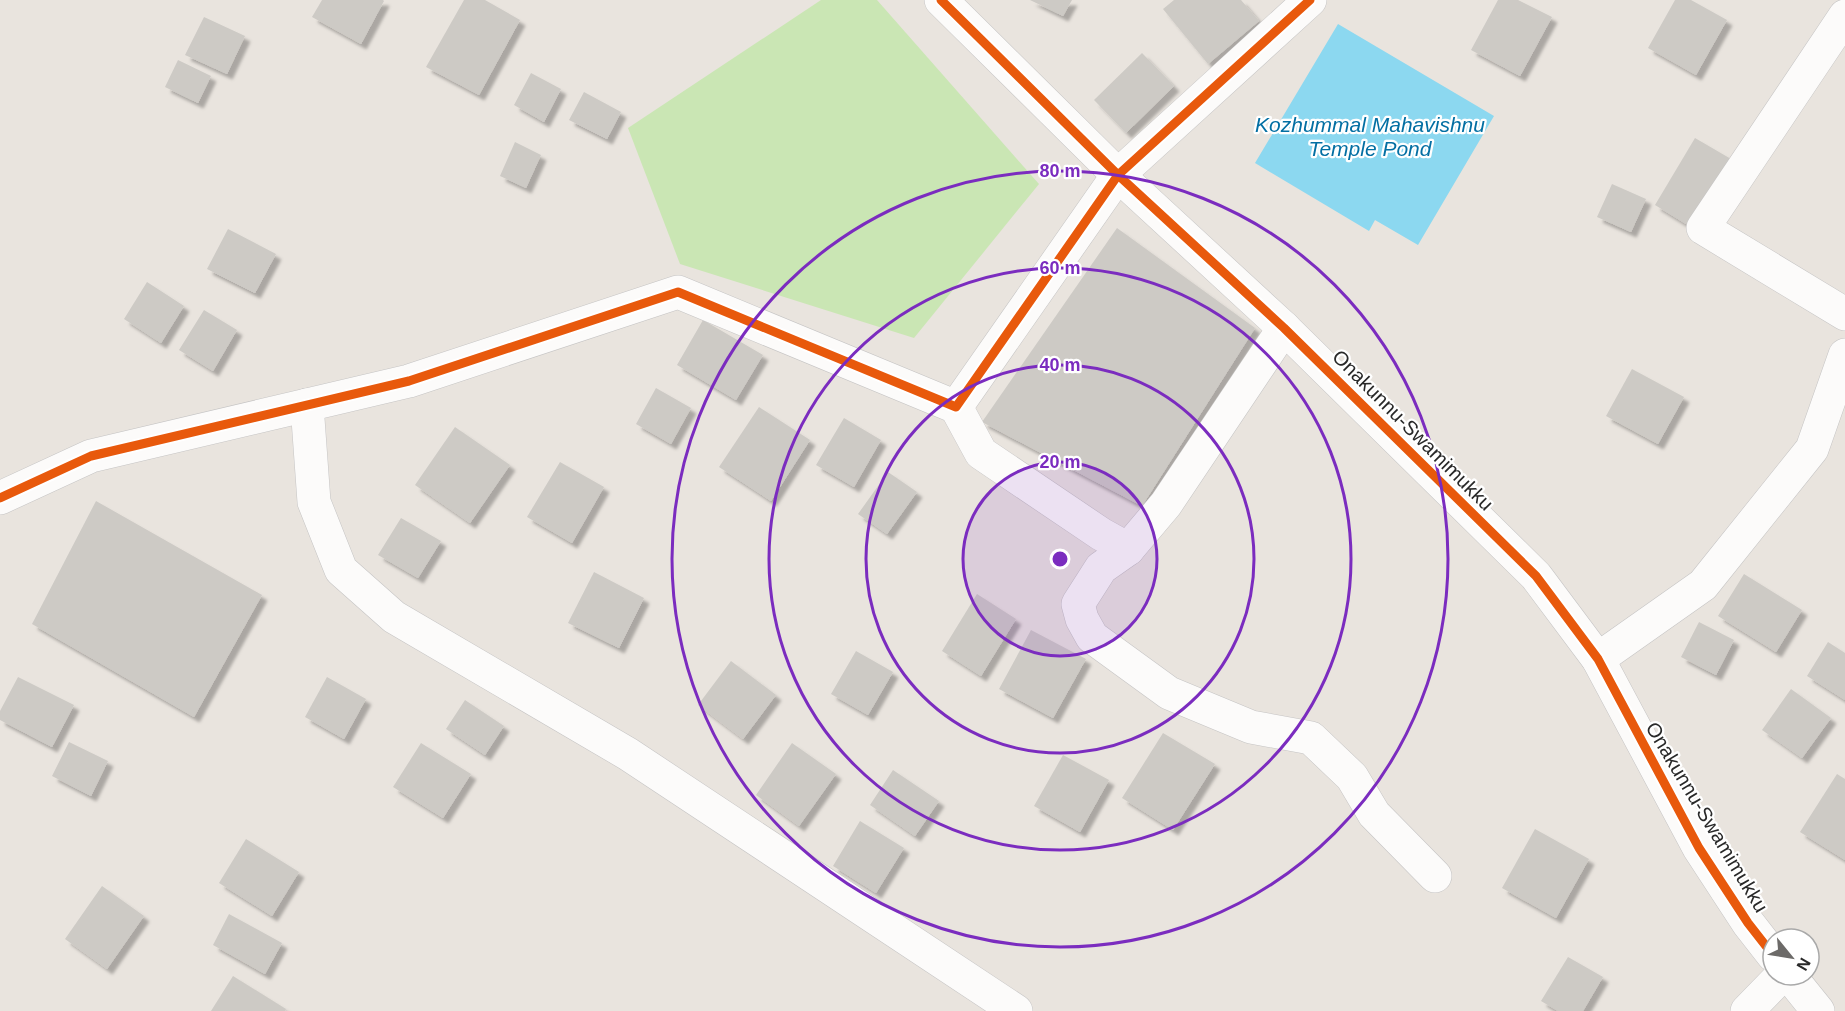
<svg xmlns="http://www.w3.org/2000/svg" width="1845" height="1011" viewBox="0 0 1845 1011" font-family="Arial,sans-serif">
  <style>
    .green { fill: #cae6b4 }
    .water { fill: #8cd8f0 }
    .building { fill: #cdcac5; filter: url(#shadow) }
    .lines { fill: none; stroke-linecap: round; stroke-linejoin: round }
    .minor-casing { stroke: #c5c4c4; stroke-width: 34 }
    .tertiary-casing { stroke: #c5c4c4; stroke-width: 34 }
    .minor { stroke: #fcfbfa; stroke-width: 33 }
    .tertiary { stroke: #fcfbfa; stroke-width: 33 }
    .cycleway-casing { stroke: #fff; stroke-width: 13 }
    .cycleway { stroke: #e8590c; stroke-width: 9 }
    .ring { fill: none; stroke: #7b2cbf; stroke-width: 3 }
    .labels { text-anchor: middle; stroke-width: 4.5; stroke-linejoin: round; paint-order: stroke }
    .street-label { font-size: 20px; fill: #292929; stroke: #fff }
    .water-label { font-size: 21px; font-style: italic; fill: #036fa3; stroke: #fff }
    .centre { fill: #7b2cbf; stroke: #fff; stroke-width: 3 }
    .ring-label { font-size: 18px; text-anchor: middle; font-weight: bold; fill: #7b2cbf; stroke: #fff; stroke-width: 4.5; stroke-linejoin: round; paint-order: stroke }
  </style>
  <defs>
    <filter id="shadow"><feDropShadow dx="5.5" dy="5.5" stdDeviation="1.5" flood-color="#0004"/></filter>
  </defs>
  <rect width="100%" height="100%" fill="#e9e4de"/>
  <polygon class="green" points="821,0 877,0 1039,184 914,338 680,264 628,128"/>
  <polygon class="water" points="1338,24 1494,116 1418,245 1375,220 1369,231 1255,163"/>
  <g class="building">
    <polygon points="322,0 383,0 384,1 361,44 312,17"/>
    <polygon points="464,0 485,0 520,20 479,95 426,67"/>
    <polygon points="1030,0 1072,0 1063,16"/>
    <polygon points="1174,0 1241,0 1259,21 1208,64 1163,9"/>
    <polygon points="1498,0 1518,0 1552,17 1520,76 1471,50"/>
    <polygon points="1675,0 1691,0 1727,20 1696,75 1648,48"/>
    <polygon points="204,17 245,36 227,74 185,55"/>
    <polygon points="1142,53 1174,86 1126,133 1094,100"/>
    <polygon points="178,60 211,76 198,103 165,87"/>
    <polygon points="531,73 561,89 544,122 514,105"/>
    <polygon points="584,92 621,112 607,139 569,120"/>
    <polygon points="1695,138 1731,159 1691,227 1655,205"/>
    <polygon points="515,142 541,155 526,188 500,176"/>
    <polygon points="1612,184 1646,199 1631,232 1597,217"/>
    <polygon points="1117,228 1255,328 1142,506 982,422"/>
    <polygon points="228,229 276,254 255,293 207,269"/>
    <polygon points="147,282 184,306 161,343 124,319"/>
    <polygon points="204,310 237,330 213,371 179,350"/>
    <polygon points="703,320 763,355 736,400 677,365"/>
    <polygon points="1632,369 1684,397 1658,444 1606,416"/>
    <polygon points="656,388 691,408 671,444 636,424"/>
    <polygon points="759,407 810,440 771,501 719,467"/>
    <polygon points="844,418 881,440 854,487 816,465"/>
    <polygon points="455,427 510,465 470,523 415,485"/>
    <polygon points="560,462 604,487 572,543 527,517"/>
    <polygon points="888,472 917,492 887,534 858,514"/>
    <polygon points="96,501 262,595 194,717 32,624"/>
    <polygon points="401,518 441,541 418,578 378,555"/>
    <polygon points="594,572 644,598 619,648 568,623"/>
    <polygon points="1744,574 1802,610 1776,652 1718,616"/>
    <polygon points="977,594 1016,619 981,676 942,651"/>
    <polygon points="1699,622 1734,640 1716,675 1681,657"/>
    <polygon points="1031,630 1086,659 1053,718 999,689"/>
    <polygon points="1828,642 1845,653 1845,700 1807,676"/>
    <polygon points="856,651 893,672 868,715 831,694"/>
    <polygon points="731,661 776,695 743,739 698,705"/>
    <polygon points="18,677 74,705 52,747 0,720 0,711"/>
    <polygon points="327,677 366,699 344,739 305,717"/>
    <polygon points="1791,689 1831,718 1802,758 1762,730"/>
    <polygon points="465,700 504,726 485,755 446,729"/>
    <polygon points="1163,733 1215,764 1173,830 1122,798"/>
    <polygon points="69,742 108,761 91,796 52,776"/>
    <polygon points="421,743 471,774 443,818 393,787"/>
    <polygon points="792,743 836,774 799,826 756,795"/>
    <polygon points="1063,755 1109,780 1080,832 1034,806"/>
    <polygon points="893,770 939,801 915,836 870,805"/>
    <polygon points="1837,774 1845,779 1845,860 1800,832"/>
    <polygon points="860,821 904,848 876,893 833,866"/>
    <polygon points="1535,829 1589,859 1556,918 1502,888"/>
    <polygon points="246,839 299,872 272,916 219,883"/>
    <polygon points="102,886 144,916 107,969 65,939"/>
    <polygon points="229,914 282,943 265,974 213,945"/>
    <polygon points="1568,957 1603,977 1583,1011 1558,1011 1541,1001"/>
    <polygon points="233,976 286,1009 285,1011 211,1011"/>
  </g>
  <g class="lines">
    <defs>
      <g id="minor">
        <polyline points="1845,16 1703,228 1845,314"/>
        <polyline points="1284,328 1166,504 1128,549 1101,568 1078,604 1082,619 1092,637 1169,693 1251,727 1311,738 1352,777 1374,814 1435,876"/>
        <polyline points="307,405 314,502 341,570 394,617 628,754 1016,1011"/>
        <polyline points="956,407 981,453 1101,534 1128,549"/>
        <polyline points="0,498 91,456 409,381 678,292 956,407 1118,175 1310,0"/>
        <polyline points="1598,659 1703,585 1812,449 1845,355"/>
        <polyline points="1747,1011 1782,975"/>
      </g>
      <g id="tertiary">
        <polyline points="941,0 1118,175 1284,328 1536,576 1598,659 1699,848 1748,923 1773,955"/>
        <polyline points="1789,975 1818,1011"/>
      </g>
    </defs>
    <use href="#minor" class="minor-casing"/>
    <use href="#tertiary" class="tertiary-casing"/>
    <use href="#minor" class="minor"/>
    <use href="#tertiary" class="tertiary"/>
    <defs>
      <g id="cycleway">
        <polyline points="941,0 1118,175 1284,328 1536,576 1598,659 1699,848 1748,923 1773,955"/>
        <polyline points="0,498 91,456 409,381 678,292 956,407 1118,175 1310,0"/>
      </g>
    </defs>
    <use href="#cycleway" class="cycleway-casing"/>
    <use href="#cycleway" class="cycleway"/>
  </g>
  <circle cx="1060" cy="559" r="97" fill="#7b2cbf" fill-opacity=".12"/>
  <g class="ring">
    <circle cx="1060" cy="559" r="97"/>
    <circle cx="1060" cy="559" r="194"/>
    <circle cx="1060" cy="559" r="291"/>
    <circle cx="1060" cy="559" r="388"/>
  </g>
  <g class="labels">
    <g class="street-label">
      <text transform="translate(1413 430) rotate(45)" y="7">Onakunnu-Swamimukku</text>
      <text transform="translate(1707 817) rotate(59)" y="7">Onakunnu-Swamimukku</text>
    </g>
    <g class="water-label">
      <text x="1370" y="132">Kozhummal Mahavishnu<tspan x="1370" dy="24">Temple Pond</tspan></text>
    </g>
  </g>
  <circle cx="1060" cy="559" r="9" class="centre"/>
  <g class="ring-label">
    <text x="1060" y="177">80 m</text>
    <text x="1060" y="274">60 m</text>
    <text x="1060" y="371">40 m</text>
    <text x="1060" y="468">20 m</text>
  </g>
  <g transform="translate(1791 957) rotate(120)"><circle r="28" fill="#ffffff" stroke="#a9a9a9" stroke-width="1.5"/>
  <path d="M0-4.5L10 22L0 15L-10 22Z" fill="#6c6a68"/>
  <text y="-9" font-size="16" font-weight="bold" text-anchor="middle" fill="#292929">N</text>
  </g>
</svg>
